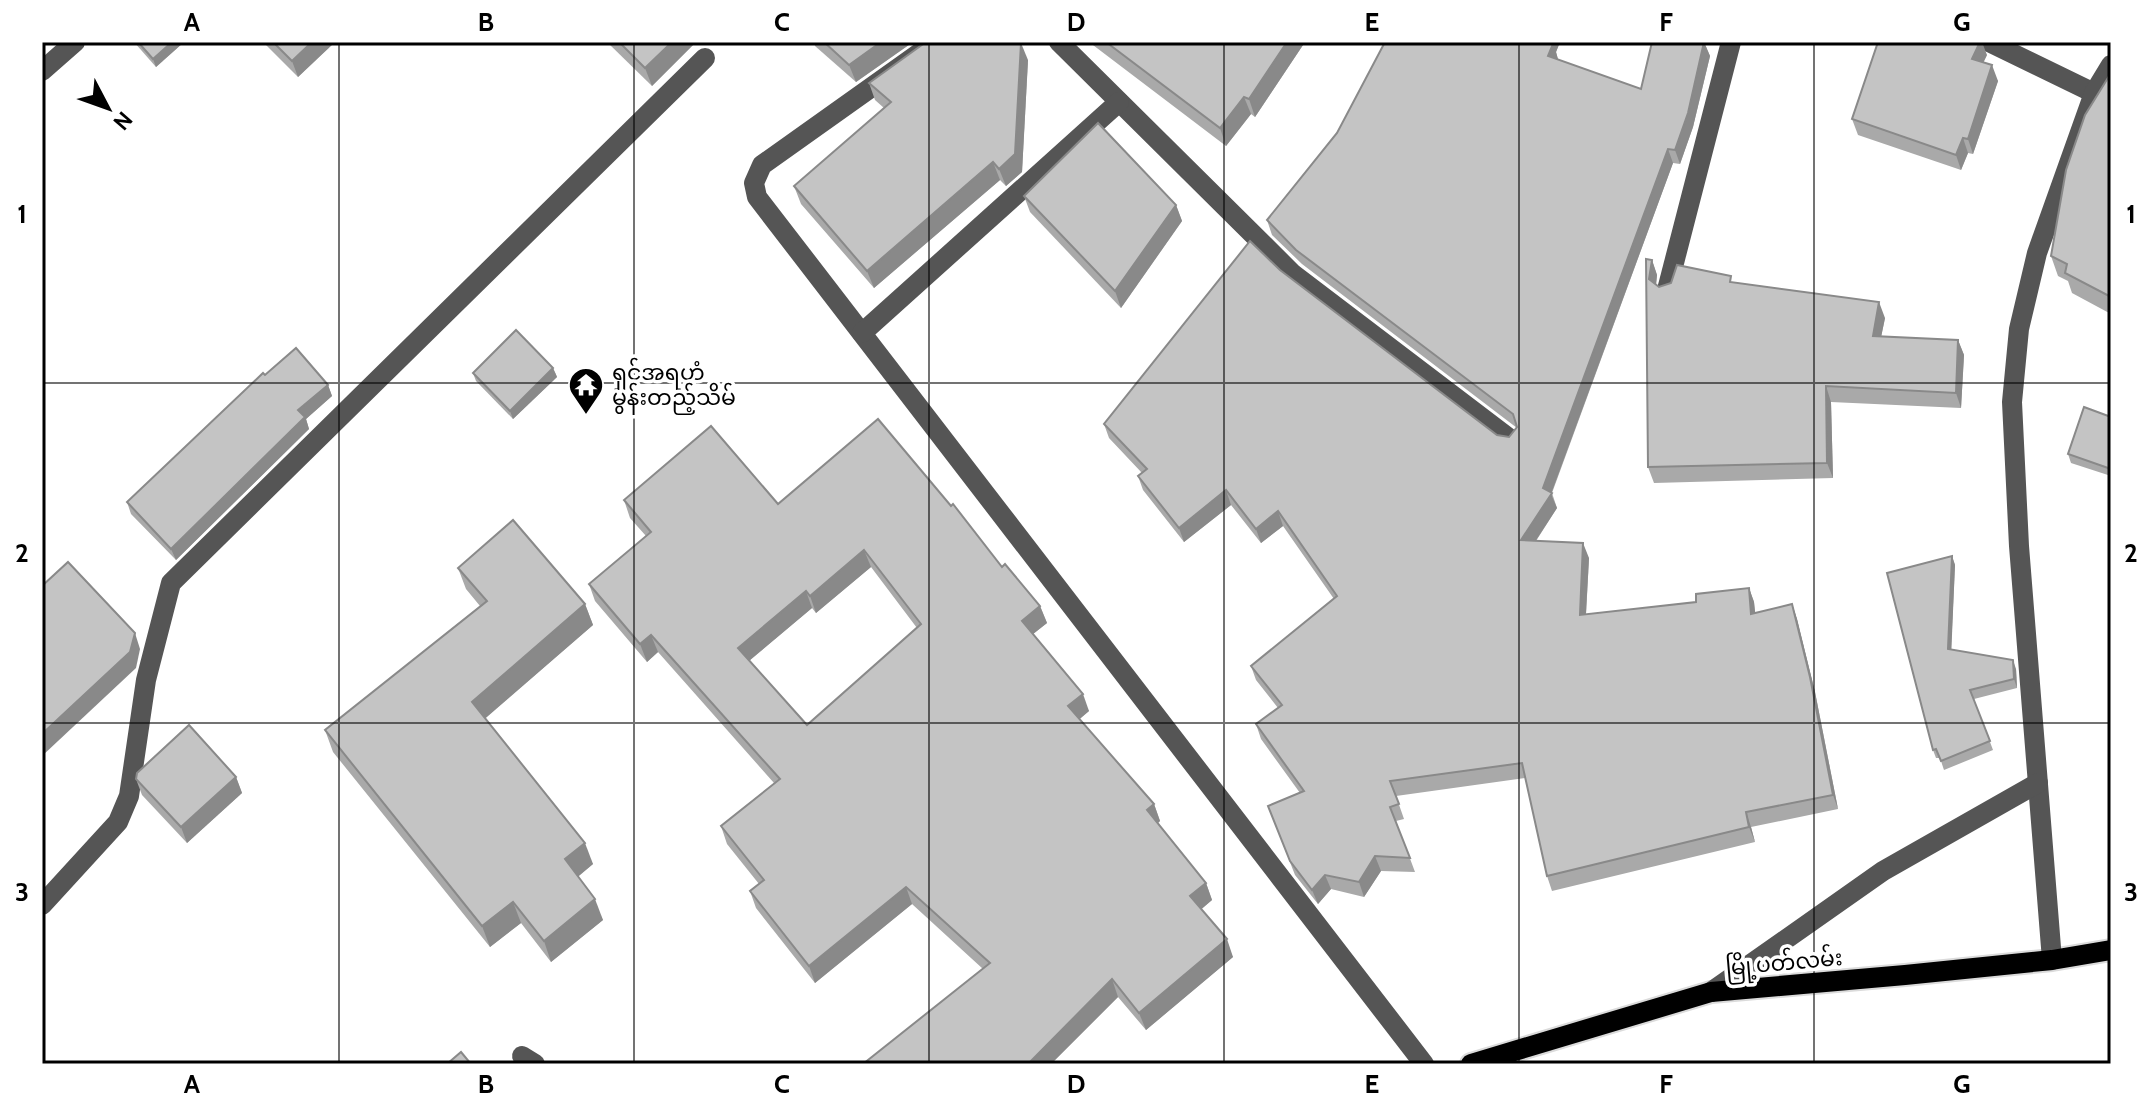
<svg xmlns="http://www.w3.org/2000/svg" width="2153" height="1106" viewBox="0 0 2153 1106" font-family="Cabin,'Noto Sans Myanmar',sans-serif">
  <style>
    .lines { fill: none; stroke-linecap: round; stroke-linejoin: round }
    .major-casing { stroke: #dbdbdb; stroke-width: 24 }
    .minor { stroke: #555; stroke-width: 20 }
    .major { stroke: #000; stroke-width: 20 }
    .wall { fill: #a9a9a9; fill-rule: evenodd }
    .shaded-wall { fill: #898989 }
    .building { fill: #c4c4c4; stroke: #898989; stroke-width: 2; fill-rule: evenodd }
    .grid { fill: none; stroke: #000; stroke-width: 2; stroke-opacity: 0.55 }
    .labels { text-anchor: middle; stroke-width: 7; stroke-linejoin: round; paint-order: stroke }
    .poi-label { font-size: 22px; fill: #000; stroke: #fff; text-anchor: start }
    .street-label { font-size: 22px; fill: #000; stroke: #fff }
    .neatline { fill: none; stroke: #000; stroke-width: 3 }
    .grid-label { font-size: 26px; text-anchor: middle; font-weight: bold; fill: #000 }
  </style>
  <rect width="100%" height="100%" fill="#fff"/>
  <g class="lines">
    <defs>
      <polyline id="major" points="1471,1064 1711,992 1905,975 2052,960 2111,950"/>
    </defs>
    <use href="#major" class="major-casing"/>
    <g class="minor">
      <polyline points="935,42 762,165 754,183 757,197 1424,1064"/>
      <polyline points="1059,42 1293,274 1510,439"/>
      <polyline points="1989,42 2094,93"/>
      <polyline points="42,71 75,42"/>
      <polyline points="1667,290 1731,42"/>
      <polyline points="862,333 1119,102"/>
      <polyline points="42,905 118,822 129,796 146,680 171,583 705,58"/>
      <polyline points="2052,960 2019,546 2012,402 2019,329 2037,253 2094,93 2111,65"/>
      <polyline points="1711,992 1883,871 2038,783"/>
      <polyline points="522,1056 535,1064"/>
    </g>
    <use href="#major" class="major"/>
  </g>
  <g class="wall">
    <polygon points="134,42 184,42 156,67"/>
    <polygon points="263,42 335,42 298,77"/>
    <polygon points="607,42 696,42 652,86"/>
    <polygon points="814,42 913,42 856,82 815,46"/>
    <polygon points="1089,42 1305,42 1255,117 1251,114 1226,146"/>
    <polygon points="1385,42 1560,42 1556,52 1558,60 1641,89 1704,42 1710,56 1693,127 1680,164 1673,163 1552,493 1557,508 1536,541 1589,558 1586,615 1696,602 1749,588 1754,602 1755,614 1792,604 1797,619 1815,692 1838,809 1751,827 1755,842 1552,891 1547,876 1525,778 1396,796 1404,819 1396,821 1415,872 1381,871 1364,897 1331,889 1318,904 1295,875 1268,806 1300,793 1261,739 1256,724 1278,708 1256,680 1251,666 1334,599 1283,526 1261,543 1231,505 1184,542 1143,490 1138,476 1142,473 1109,438 1104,424 1280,270 1497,435 1509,437 1517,428 1302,264 1272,235 1267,220 1337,133"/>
    <polygon points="1987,55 1983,62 1998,81 1973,154 1968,153 1961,170 1858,135 1852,119"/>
    <polygon points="1028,60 1022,172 1006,186 1000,180 874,288 801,204 794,186 884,108 875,100 869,83"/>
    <polygon points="2111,73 2111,314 2072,293 2068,281 2058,276 2051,256"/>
    <polygon points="1024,196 1176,205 1182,221 1121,308 1030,212"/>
    <polygon points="1652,260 1657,275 1656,285 1659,287 1734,282 1885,318 1881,337 1958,340 1964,355 1961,408 1831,402 1833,478 1654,483 1648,467"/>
    <polygon points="553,368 557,377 513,419 476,381 473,373"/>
    <polygon points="265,375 328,385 332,396 306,419 309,429 176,560 131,514 127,502"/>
    <polygon points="2111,417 2111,476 2071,463 2068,454"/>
    <path d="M624,500L778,504L1002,567L1040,606L1047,623L1033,634L1089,711L1079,719L1154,804L1160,821L1158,823L1206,883L1212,900L1201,909L1233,957L1146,1030L1118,997L1051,1064H863L983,969L912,904L815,983L756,908L750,891L759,884L727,844L721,826L774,783L658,652L647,662L595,601L589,584L646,536L630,518ZM871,567L917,628L807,725L749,661L812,608L816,613Z"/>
    <polygon points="1952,556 1955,565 1951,650 2016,669 2017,688 1974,699 1993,750 1944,770 1940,758 1936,758 1933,750"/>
    <polygon points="458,568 585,604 593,625 485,718 593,864 578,876 603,920 551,962 521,923 490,947 333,752 325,730 480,606 466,589"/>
    <polygon points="236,777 242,793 187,843 142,795 136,779"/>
  </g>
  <g class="shaded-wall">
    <polygon points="172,42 184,42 156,67 153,59"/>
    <polygon points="312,42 335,42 298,77 292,61"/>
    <polygon points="672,42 696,42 652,86 645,68"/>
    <polygon points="881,42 913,42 856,82 849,65"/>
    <polygon points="1287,42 1305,42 1255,117 1249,99"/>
    <polygon points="1549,42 1560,42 1556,52 1558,59 1553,70 1548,56"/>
    <polygon points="1704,42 1710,56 1693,127 1680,164 1675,150"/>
    <polygon points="1980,42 1982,42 1987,55 1978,74 1972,59"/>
    <polygon points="1021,43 1028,60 1022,172 1006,186 999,169"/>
    <polygon points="1992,65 1998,81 1973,154 1968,139"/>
    <polygon points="1244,97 1251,114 1226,146 1220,128"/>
    <polygon points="1963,138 1968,153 1961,170 1956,155"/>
    <polygon points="1668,149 1673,163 1551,494 1557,508 1527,554 1521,540 1543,488"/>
    <polygon points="993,162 1000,180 874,288 867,271"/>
    <polygon points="1176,205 1182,221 1121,308 1115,291"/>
    <polygon points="1652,260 1657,275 1655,294 1649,279"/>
    <polygon points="1879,302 1885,318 1878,352 1873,336"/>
    <polygon points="1958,340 1964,355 1961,408 1956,393"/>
    <polygon points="553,368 557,377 513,419 510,411"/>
    <polygon points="328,385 332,396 306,419 309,429 176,560 171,549 298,410"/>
    <polygon points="1826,386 1831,402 1833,478 1827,463"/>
    <polygon points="1226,490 1231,505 1184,542 1179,528"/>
    <polygon points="1278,511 1283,526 1261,543 1256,529"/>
    <polygon points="1583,543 1589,558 1585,630 1580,615"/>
    <polygon points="864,550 871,567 816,613 810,596"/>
    <polygon points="1952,556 1955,565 1951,658 1948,649"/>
    <polygon points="1749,588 1754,602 1757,629 1751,614"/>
    <polygon points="806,591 812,608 744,665 738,648"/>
    <polygon points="585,604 593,625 480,723 472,702"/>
    <polygon points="1792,604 1797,619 1815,692 1838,809 1833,795"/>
    <polygon points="1040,606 1047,623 1028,638 1022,621"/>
    <polygon points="135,633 140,649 136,668 42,756 42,734"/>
    <polygon points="651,635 658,652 647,662 640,644"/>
    <polygon points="2013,660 2016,669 2017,688 2014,679"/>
    <polygon points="1083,694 1089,711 1074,724 1068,706"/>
    <polygon points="236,777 242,793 187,843 181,827"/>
    <polygon points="1154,804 1160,821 1153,827 1147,810"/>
    <polygon points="1746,812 1751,827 1755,842 1749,827"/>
    <polygon points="585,843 593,864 573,881 565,859"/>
    <polygon points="1375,856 1381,871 1364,897 1359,882"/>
    <polygon points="1325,875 1331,889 1318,904 1312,890"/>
    <polygon points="1206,883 1212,900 1197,913 1190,896"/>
    <polygon points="906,887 912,904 815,983 809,966"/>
    <polygon points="595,899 603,920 551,962 544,941"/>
    <polygon points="513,902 521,923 490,947 482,926"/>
    <polygon points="1227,939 1233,957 1146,1030 1139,1013"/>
    <polygon points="1112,979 1118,997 1051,1064 1028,1064"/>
  </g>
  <g class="building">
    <polygon points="138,42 172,42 153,59"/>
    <polygon points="273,42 312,42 292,61"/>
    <polygon points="619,42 672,42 645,68"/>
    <polygon points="824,42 881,42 849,65"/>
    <polygon points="926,42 1021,43 1015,154 999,169 993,162 867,271 794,186 891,102 869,83"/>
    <polygon points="1106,42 1287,42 1249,99 1244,97 1220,128"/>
    <polygon points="1385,42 1549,42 1553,44 1548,56 1641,89 1652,42 1704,42 1688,113 1675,150 1668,149 1543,488 1552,493 1521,540 1583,543 1580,615 1696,602 1696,594 1749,588 1751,614 1792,604 1810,677 1833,795 1746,812 1749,827 1547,876 1522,763 1390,781 1399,804 1390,807 1410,858 1375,856 1359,882 1325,875 1312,890 1290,861 1268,806 1304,791 1256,724 1282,705 1251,666 1337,596 1278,511 1256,529 1226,490 1179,528 1138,476 1147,469 1104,424 1250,241 1280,270 1497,435 1509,437 1517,427 1513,414 1296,250 1267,220 1337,133"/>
    <polygon points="1878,42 1980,42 1972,59 1992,65 1968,139 1963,138 1956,155 1852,119"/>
    <polygon points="2111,73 2111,297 2065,273 2067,264 2051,256 2066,170 2085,115"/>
    <polygon points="1098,123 1176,205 1115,291 1024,196"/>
    <polygon points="1646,259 1652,260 1649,279 1659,287 1671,283 1677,265 1731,276 1730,282 1879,302 1873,336 1958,340 1956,393 1826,386 1827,463 1648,467"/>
    <polygon points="516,330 553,368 510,411 473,373"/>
    <polygon points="296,348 328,385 298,410 305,417 171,549 127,502 263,373 265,375"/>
    <polygon points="2084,407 2111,417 2111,469 2068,454"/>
    <path d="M878,419L951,506L953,504L1002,567L1005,564L1040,606L1022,621L1083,694L1068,706L1154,804L1147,810L1206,883L1190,896L1227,939L1139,1013L1112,979L1028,1064H863L990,963L906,887L809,966L750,891L764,880L721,826L780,779L651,635L640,644L589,584L651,532L624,500L711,426L778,504ZM864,550L921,624L807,725L738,648L806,591L810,596Z"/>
    <polygon points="513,520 585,604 472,702 585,843 565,859 595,899 544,941 513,902 482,926 325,730 487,601 458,568"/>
    <polygon points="1952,556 1948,649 2013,660 2014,679 1970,690 1990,741 1941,761 1936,749 1933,750 1887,573"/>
    <polygon points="68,562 135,633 130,652 42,734 42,586"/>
    <polygon points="189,725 236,777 181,827 136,779 137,773"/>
    <polygon points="461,1052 471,1064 447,1064"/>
  </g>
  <path class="grid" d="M339,42V1064M634,42V1064M929,42V1064M1224,42V1064M1519,42V1064M1814,42V1064M42,383H2111M42,723H2111"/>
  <defs>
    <symbol id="temple-pin" viewBox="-11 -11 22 30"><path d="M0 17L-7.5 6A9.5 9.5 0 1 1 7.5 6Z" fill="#000" stroke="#fff"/><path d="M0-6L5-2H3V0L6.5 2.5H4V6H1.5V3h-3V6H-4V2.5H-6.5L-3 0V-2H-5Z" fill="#fff"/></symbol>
  </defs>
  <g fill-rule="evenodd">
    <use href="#temple-pin" x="566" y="365" width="40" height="54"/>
  </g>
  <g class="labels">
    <g class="poi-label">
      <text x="612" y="380">ရှင်အရဟံ<tspan x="612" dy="25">မွန်းတည့်သိမ်</tspan></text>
    </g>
    <g class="street-label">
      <text transform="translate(1784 962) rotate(-5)" y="8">မြို့ပတ်လမ်း</text>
    </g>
  </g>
  <rect width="2153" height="1106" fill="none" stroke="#ffffff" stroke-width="88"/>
  <g transform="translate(108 108) rotate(131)" stroke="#ffffff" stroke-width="6" paint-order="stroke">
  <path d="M0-6L14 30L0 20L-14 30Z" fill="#000000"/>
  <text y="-12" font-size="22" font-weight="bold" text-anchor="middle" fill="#000000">N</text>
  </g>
  <rect x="44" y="44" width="2065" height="1018" class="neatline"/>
  <g class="grid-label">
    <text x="192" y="31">A</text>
    <text x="486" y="31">B</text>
    <text x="782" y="31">C</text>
    <text x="1076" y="31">D</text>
    <text x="1372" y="31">E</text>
    <text x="1666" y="31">F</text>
    <text x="1962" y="31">G</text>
    <text x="22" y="223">1</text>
    <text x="2131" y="223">1</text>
    <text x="22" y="562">2</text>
    <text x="2131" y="562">2</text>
    <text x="22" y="901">3</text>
    <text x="2131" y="901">3</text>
    <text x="192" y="1093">A</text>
    <text x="486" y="1093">B</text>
    <text x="782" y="1093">C</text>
    <text x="1076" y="1093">D</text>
    <text x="1372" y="1093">E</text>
    <text x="1666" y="1093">F</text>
    <text x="1962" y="1093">G</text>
  </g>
</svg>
